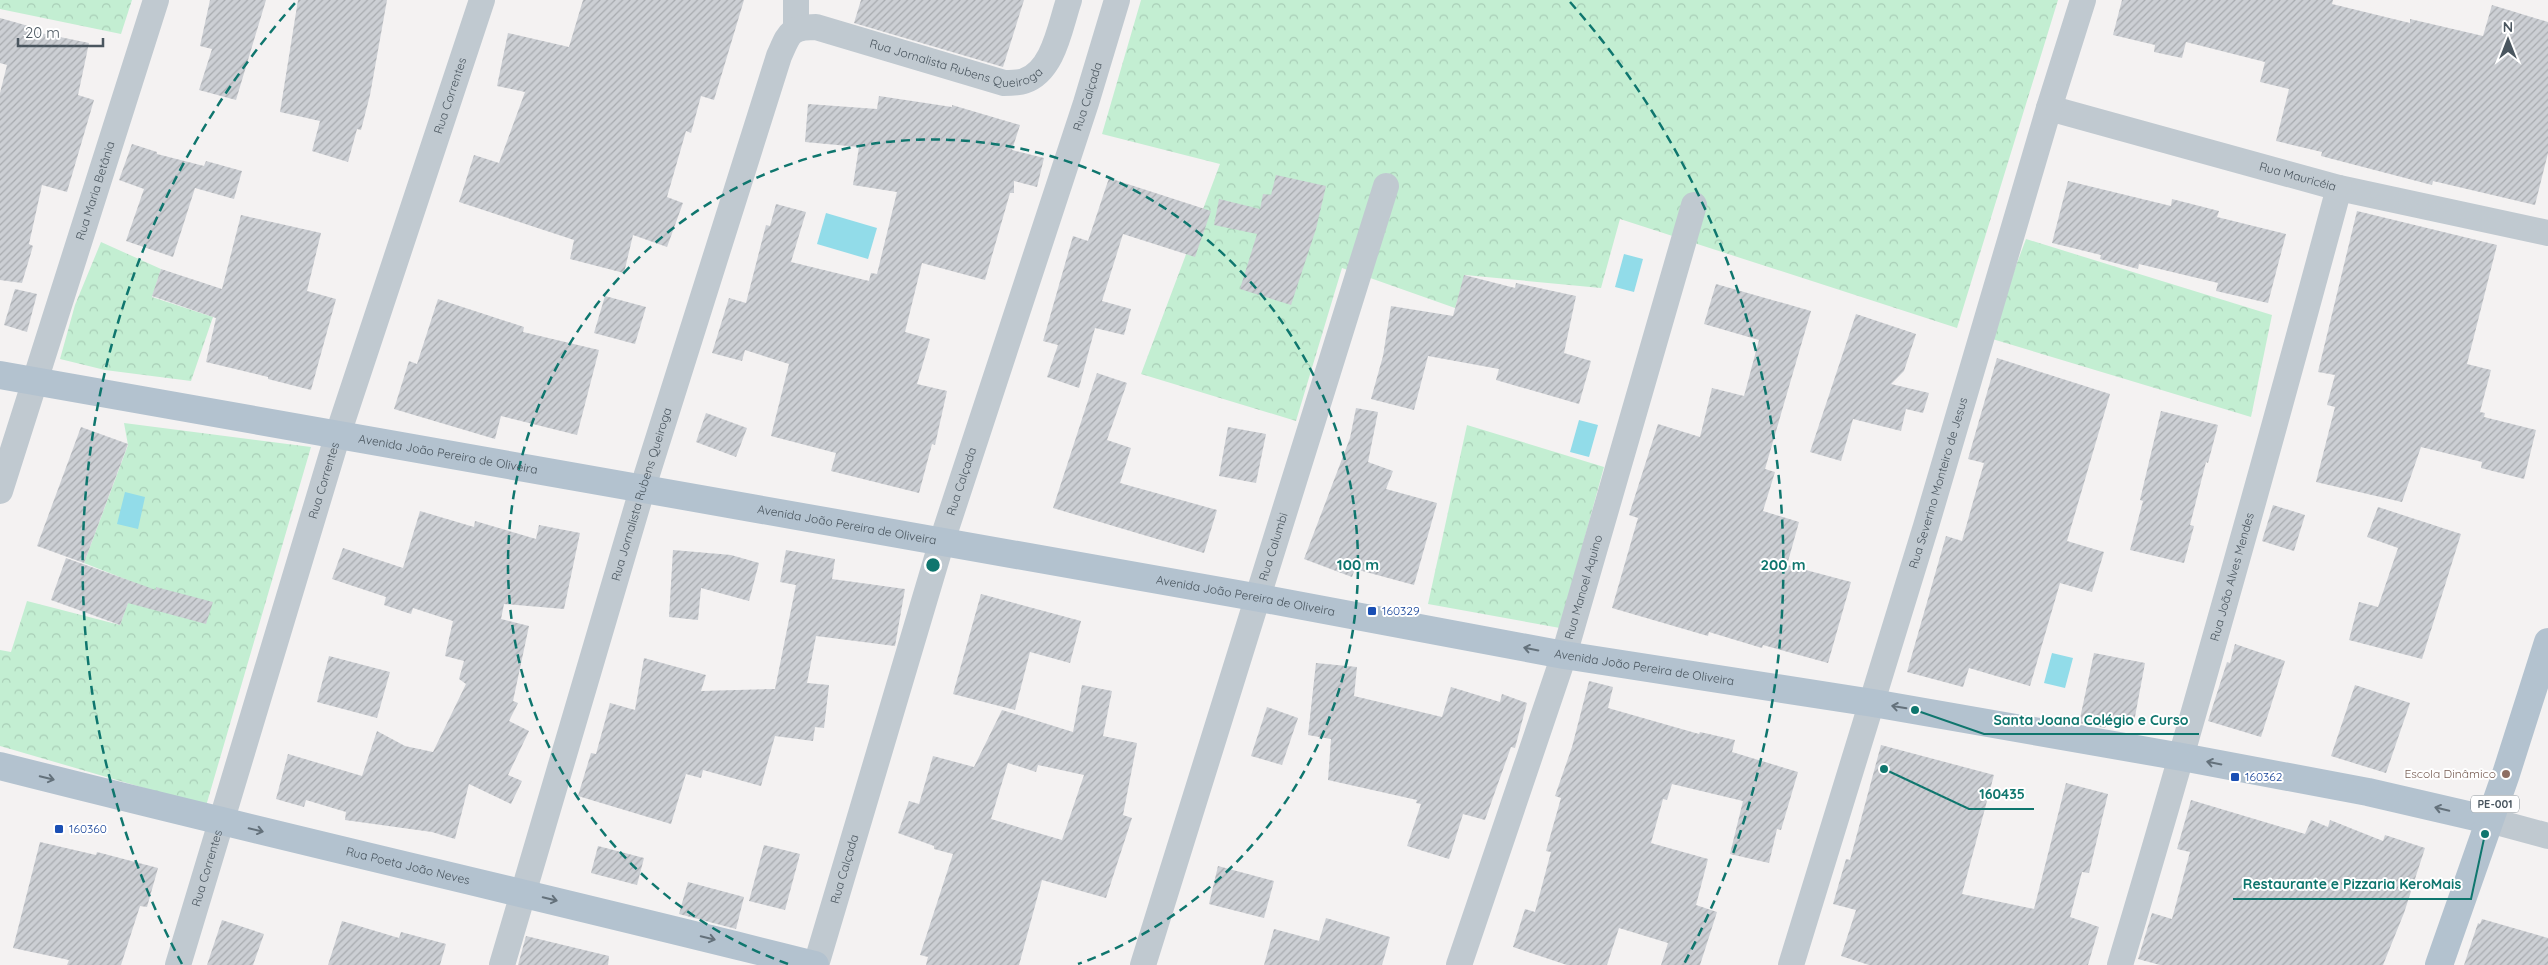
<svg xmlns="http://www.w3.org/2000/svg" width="2548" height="965" viewBox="0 0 2548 965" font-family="Quicksand,sans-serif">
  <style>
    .forest { fill: url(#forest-crowns) }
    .water { fill: #92dce9 }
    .building { fill: url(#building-hatch); fill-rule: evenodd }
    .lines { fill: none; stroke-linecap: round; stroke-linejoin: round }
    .minor { stroke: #c0c9d0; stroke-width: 26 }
    .primary { stroke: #b3c2cf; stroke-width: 28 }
    .oneway { stroke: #64717b }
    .ring { fill: none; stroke: #0f766e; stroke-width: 2.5; stroke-dasharray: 9 6 }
    .transit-dot { fill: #1a4fb4; stroke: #fff; stroke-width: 2 }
    .education-dot { fill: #8d6e63; stroke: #fff; stroke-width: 2 }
    .labels { text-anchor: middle; stroke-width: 4; stroke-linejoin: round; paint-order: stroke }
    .shield { fill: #fff; stroke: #80898f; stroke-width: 1 }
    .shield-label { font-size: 11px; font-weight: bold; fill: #4a565f }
    .street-label { font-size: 12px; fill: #4a565f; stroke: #fff }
    .transit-label { font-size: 12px; fill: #164399; stroke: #fff; text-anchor: start }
    .education-label { font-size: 12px; fill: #785e54; stroke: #fff; text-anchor: end }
    .centre { fill: #0f766e; stroke: #fff; stroke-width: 2.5 }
    .ring-label { font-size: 15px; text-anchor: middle; font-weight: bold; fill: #0f766e; stroke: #fff; stroke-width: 4; stroke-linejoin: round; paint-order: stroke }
    .leader { fill: none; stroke: #0f766e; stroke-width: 2 }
    .callout-dot { fill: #0f766e; stroke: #fff; stroke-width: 2 }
    .callout-label { font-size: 14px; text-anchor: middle; font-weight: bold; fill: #0f766e; stroke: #fff; stroke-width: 4; stroke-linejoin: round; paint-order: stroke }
  </style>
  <defs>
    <pattern id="forest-crowns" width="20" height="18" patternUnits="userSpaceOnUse" patternTransform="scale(1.25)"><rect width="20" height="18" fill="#c3eed2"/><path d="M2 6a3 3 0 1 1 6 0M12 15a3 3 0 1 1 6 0" fill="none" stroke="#a9ceb7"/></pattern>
    <pattern id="building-hatch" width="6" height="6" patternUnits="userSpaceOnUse" patternTransform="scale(1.25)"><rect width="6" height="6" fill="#cccfd4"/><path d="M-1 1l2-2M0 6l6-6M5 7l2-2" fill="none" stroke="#a8abaf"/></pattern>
  </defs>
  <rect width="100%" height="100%" fill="#f4f2f2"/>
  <g class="forest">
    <polygon points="0,0 132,0 121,34 0,9"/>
    <polygon points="1141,0 2058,0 1957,328 1620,219 1601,288 1465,275 1455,308 1342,268 1296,421 1141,374 1220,164 1102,134"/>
    <polygon points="2026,239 2272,315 2251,417 1989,338"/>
    <polygon points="101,242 161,269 152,297 213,317 191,381 105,370 60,359 75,305"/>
    <polygon points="124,423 311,447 206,806 0,746 0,650 11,652 27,601 120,625 135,583 84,563 128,445"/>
    <polygon points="1467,425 1604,467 1560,628 1428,604"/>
  </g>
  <g class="water">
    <polygon points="826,213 877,228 868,259 817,244"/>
    <polygon points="1624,254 1643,259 1634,292 1615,287"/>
    <polygon points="1579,420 1598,425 1589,457 1570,452"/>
    <polygon points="125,492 145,497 138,529 117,524"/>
    <polygon points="2052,653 2073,658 2065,688 2044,683"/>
  </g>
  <g class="building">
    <polygon points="210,0 266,0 236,100 199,90 212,49 200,46"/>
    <polygon points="298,0 387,0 370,95 361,130 357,129 348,162 312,151 320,121 280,112"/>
    <polygon points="583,0 744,0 714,100 701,96 691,133 686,131 667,197 683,203 667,247 633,235 624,273 570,259 574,240 459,202 474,155 499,163 525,92 497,86 508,33 569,47"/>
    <polygon points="861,0 1024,0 1003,67 854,23"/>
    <polygon points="2122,0 2333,0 2332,4 2410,23 2410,19 2483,36 2492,5 2548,22 2548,153 2535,205 2433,181 2432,185 2321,156 2322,152 2276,141 2289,89 2260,82 2265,62 2186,42 2182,58 2154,52 2155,45 2113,35"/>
    <polygon points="0,18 32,27 31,31 89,43 78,95 94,100 67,192 42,185 29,244 33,246 22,283 0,280 0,93 7,65 0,63"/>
    <polygon points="879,96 952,107 952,105 1020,125 1012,150 1044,158 1037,187 1014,181 1014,193 1010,193 985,280 922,263 905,332 930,339 917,384 947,391 935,445 932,444 919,493 831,471 836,453 771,436 789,364 745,350 742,361 712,353 729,298 746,303 766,225 770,226 776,204 806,212 791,262 869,281 871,273 877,274 897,192 853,185 859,147 805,142 808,104 877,109"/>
    <polygon points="132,144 157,152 157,154 204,166 206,161 242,171 234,199 195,188 173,257 126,241 144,189 119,180"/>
    <polygon points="1276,175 1326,186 1316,229 1291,305 1240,289 1257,234 1214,225 1219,199 1260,209 1263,194 1271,195"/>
    <polygon points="1109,178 1211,211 1195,257 1123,234 1102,301 1131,309 1124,335 1095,328 1079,388 1047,377 1058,345 1043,341 1073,236 1088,241"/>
    <polygon points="2068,181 2171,206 2172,199 2219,211 2217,217 2286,234 2268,303 2216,291 2218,283 2139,264 2138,269 2100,259 2101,255 2052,243"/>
    <polygon points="2357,211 2497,245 2467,364 2491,370 2480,412 2485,413 2484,417 2536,430 2524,479 2481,468 2482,462 2421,447 2402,502 2316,482 2335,407 2327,405 2335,375 2318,372"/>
    <polygon points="241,215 321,233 307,291 336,299 311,390 268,379 268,377 206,362 216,318 152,296 161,269 222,289"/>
    <polygon points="1464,275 1515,288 1516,283 1576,296 1564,353 1591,361 1579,404 1496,380 1499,369 1428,356 1414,410 1371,399 1383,356 1391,306 1453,316"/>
    <polygon points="1716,284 1811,311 1765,469 1775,472 1763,511 1799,522 1787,565 1851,582 1828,663 1763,645 1762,648 1709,632 1708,636 1612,608 1638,518 1629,515 1658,424 1700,437 1712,388 1744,396 1759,340 1704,324"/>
    <polygon points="15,289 37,294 27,332 4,325"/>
    <polygon points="605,296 646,307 635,344 594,333"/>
    <polygon points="438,299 524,327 523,332 599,350 577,435 501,416 495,439 394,409 409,361 417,364"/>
    <polygon points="1856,314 1916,334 1904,371 1891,384 1929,393 1923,413 1906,409 1901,431 1853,419 1841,461 1810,452"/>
    <polygon points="1997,358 2110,394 2067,541 2104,552 2092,592 2060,583 2030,686 1969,668 1963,687 1907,672 1946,536 1962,541 1984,463 1968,459"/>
    <polygon points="1097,373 1127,383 1107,440 1131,448 1120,483 1217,510 1204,553 1053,508"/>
    <polygon points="1356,408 1378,412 1368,462 1393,471 1386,489 1437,503 1414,585 1355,569 1352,577 1304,559 1350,438"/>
    <polygon points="2161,411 2218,425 2208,463 2206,462 2190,525 2194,526 2184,563 2130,550 2143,501 2140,500"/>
    <polygon points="706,413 747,428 736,457 696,442"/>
    <polygon points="81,427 128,444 84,563 37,546"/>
    <polygon points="1228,427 1266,434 1256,483 1219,476"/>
    <polygon points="2273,505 2305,515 2294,551 2262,541"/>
    <polygon points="2378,507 2461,534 2422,659 2349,640 2359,602 2378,607 2398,548 2367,537"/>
    <polygon points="420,511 474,527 475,521 536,539 539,525 580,533 564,609 504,604 501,619 529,626 513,701 518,703 509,721 529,731 508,775 522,781 511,804 469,784 455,839 432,832 345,820 346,812 306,800 304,807 276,799 288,754 362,776 377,731 405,746 433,752 466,684 459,679 464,661 445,656 453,621 413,608 411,614 384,605 386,597 332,579 343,548 403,568"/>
    <polygon points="673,550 731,555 759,563 749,601 701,588 698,620 669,617"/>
    <polygon points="786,550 835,559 832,579 905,589 895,646 816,636 807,683 829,685 824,728 815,727 813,741 775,736 761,786 703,770 701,778 686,774 671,824 578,796 591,753 596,754 610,703 635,710 644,658 706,675 701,691 775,689 796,585 780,582"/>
    <polygon points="66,558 156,590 156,587 213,602 206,624 128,603 120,625 51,600"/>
    <polygon points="981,594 1081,621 1070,663 1030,652 1015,710 953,694"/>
    <polygon points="2235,644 2285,661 2261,737 2208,721 2227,662 2230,663"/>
    <polygon points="2094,653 2145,663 2134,722 2110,718 2105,728 2079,723"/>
    <polygon points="329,656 390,672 377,718 317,702"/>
    <polygon points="1316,663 1357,667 1354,696 1442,717 1451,687 1500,702 1502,694 1527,703 1515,748 1511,747 1485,820 1463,814 1449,859 1407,846 1421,804 1416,803 1417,800 1328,780 1331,739 1308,735"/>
    <polygon points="1589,681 1613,687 1608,708 1699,734 1700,732 1735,740 1732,752 1798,772 1781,830 1777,829 1769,863 1730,854 1743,801 1672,784 1667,800 1663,799 1651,843 1708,859 1696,905 1717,912 1700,965 1661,965 1668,943 1619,928 1607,965 1567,965 1513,947 1525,909 1535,912 1551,852 1546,851 1561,798 1555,796 1572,747"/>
    <path d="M1082,685L1112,691L1103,736L1137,743L1123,815L1132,818L1106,898L1042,880L1019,965H926L928,957L920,955L953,854L934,849V846L898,833L909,801L919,804L933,756L974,767L1002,710L1073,732ZM1008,763L1036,772L1038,765L1084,775L1062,840L991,819Z"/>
    <polygon points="2355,685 2410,703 2386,773 2331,756"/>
    <polygon points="1267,707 1298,718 1282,765 1251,756"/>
    <polygon points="1881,745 1994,775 1962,894 2034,909 2066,783 2108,794 2089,873 2082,872 2070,917 2099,927 2088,965 1869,965 1841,956 1856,910 1833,904 1846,859 1850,860"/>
    <polygon points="2191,800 2305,834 2311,820 2328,827 2330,820 2383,841 2385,835 2425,848 2404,913 2383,965 2160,965 2138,959 2152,913 2172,919 2190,852 2177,849"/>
    <polygon points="40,842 96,855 97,852 158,868 147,907 140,906 121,965 67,965 69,960 13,948"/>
    <polygon points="764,845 800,854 785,910 749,901"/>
    <polygon points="598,846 644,858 637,885 591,873"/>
    <polygon points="1218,866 1274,881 1264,918 1209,904"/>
    <polygon points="688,882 744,897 736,929 679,914"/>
    <polygon points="1326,918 1390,937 1382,965 1264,965 1274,929 1319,941"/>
    <polygon points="2482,919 2548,938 2548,965 2464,965 2478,923 2480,924"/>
    <polygon points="222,920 264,934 253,965 207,965"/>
    <polygon points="342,921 399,938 401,932 446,944 440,965 328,965"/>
    <polygon points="526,936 609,956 608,965 518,965"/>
  </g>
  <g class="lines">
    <g class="minor">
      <polyline points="796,0 796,29"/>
      <path id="s1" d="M2049,108L2339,188L2548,233"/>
      <path id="s2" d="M0,491L156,0"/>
      <polyline points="2489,820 2548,836"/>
      <path id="s3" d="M178,965L338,434L482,0"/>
      <path id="s4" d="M502,965L642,490L779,56C789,34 789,27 816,27L1004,83C1010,83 1019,83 1024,81C1054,71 1060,26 1069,0"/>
      <path id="s5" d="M816,965L942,541L1086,103L1117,0"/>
      <path id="s6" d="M1143,965L1386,186"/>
      <path id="s7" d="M1459,965L1564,655L1694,205"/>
      <path id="s8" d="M1791,965L1926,526L2049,108L2083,0"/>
      <path id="s9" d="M2120,965C2197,707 2269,448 2339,188"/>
    </g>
    <g class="primary">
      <path id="s10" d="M0,375L1260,598L1564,655L1873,703L2182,757L2368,792L2489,820"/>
      <path id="s11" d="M0,766C271,835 544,897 815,965"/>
      <polyline points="2439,965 2506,774 2548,642"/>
    </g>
  </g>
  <defs><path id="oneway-shaft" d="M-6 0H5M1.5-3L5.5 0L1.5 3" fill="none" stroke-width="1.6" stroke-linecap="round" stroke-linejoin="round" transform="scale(1.25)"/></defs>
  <g class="oneway">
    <use href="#oneway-shaft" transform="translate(1531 649) rotate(-169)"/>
    <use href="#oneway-shaft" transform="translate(1899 707) rotate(-171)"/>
    <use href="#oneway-shaft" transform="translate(2214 763) rotate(-169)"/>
    <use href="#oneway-shaft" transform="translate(47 778) rotate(14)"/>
    <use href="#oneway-shaft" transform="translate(2442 809) rotate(-167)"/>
    <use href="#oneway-shaft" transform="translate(256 830) rotate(13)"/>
    <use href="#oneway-shaft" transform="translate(550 899) rotate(14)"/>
    <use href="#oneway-shaft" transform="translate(708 938) rotate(14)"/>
  </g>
  <g class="ring">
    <path d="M788 964A425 425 0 1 1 1078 964"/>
    <path d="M182 964A850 850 0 0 1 296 2M1570 2A850 850 0 0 1 1684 964"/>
  </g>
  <g class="transit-dot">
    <rect x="1367" y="606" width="10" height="10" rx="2.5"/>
    <rect x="2230" y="772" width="10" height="10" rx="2.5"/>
    <rect x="54" y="824" width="10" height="10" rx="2.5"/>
  </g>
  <circle class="education-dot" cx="2506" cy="774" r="5"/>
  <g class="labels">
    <rect class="shield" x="2471" y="795.5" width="48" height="17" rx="4"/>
    <g class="shield-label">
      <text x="2495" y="808">PE-001</text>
    </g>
    <g class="street-label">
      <text dy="4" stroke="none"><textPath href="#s4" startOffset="1149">Rua Jornalista Rubens Queiroga</textPath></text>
      <text dy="4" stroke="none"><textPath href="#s3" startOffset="911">Rua Correntes</textPath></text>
      <text dy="4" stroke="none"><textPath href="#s5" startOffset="910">Rua Calçada</textPath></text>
      <text dy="4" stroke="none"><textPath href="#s1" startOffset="258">Rua Mauricéia</textPath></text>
      <text dy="4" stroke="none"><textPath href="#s2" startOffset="315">Rua Maria Betânia</textPath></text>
      <text dy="4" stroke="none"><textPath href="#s10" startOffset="455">Avenida João Pereira de Oliveira</textPath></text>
      <text dy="4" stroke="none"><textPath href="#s3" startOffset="506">Rua Correntes</textPath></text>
      <text dy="4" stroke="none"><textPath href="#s5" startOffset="505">Rua Calçada</textPath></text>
      <text dy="4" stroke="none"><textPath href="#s8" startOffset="504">Rua Severino Monteiro de Jesus</textPath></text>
      <text dy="4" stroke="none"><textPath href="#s4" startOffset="491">Rua Jornalista Rubens Queiroga</textPath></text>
      <text dy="4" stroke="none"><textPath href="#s10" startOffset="860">Avenida João Pereira de Oliveira</textPath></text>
      <text dy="4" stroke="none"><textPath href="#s6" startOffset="438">Rua Calumbi</textPath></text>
      <text dy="4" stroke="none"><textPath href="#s9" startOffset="404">Rua João Alves Mendes</textPath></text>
      <text dy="4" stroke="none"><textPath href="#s7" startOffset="398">Rua Manoel Aquino</textPath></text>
      <text dy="4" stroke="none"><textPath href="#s10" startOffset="1265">Avenida João Pereira de Oliveira</textPath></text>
      <text dy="4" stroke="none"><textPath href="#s10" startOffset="1670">Avenida João Pereira de Oliveira</textPath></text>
      <text dy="4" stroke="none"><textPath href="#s11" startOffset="420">Rua Poeta João Neves</textPath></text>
      <text dy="4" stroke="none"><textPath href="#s3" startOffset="101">Rua Correntes</textPath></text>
      <text dy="4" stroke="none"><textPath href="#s5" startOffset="100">Rua Calçada</textPath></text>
    </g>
    <g class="transit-label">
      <text x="1382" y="615">160329</text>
      <text x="2245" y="781">160362</text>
      <text x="69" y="833">160360</text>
    </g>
    <g class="education-label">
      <text x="2496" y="778">Escola Dinâmico</text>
    </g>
  </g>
  <circle cx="933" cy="565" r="8" class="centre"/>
  <g class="ring-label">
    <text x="1358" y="570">100 m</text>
    <text x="1783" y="570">200 m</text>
  </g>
  <path class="leader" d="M1915 710L1984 734H2199M1884 769L1969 809H2034M2485 834L2471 899H2233"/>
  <g class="callout-dot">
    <circle cx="1915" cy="710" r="5"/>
    <circle cx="1884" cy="769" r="5"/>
    <circle cx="2485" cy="834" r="5"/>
  </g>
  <g class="callout-label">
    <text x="2091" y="725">Santa Joana Colégio e Curso</text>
    <text x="2002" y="799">160435</text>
    <text x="2352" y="889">Restaurante e Pizzaria KeroMais</text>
  </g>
  <g transform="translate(2508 40)" stroke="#ffffff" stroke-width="4" paint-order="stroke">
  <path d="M0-4L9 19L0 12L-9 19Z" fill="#4a565f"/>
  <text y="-8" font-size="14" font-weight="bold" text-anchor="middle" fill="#4a565f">N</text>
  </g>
  <path d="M18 38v8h85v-8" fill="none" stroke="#4a565f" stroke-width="2.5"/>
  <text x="25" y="38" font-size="15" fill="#4a565f" stroke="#ffffff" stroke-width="4" paint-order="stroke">20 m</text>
</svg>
